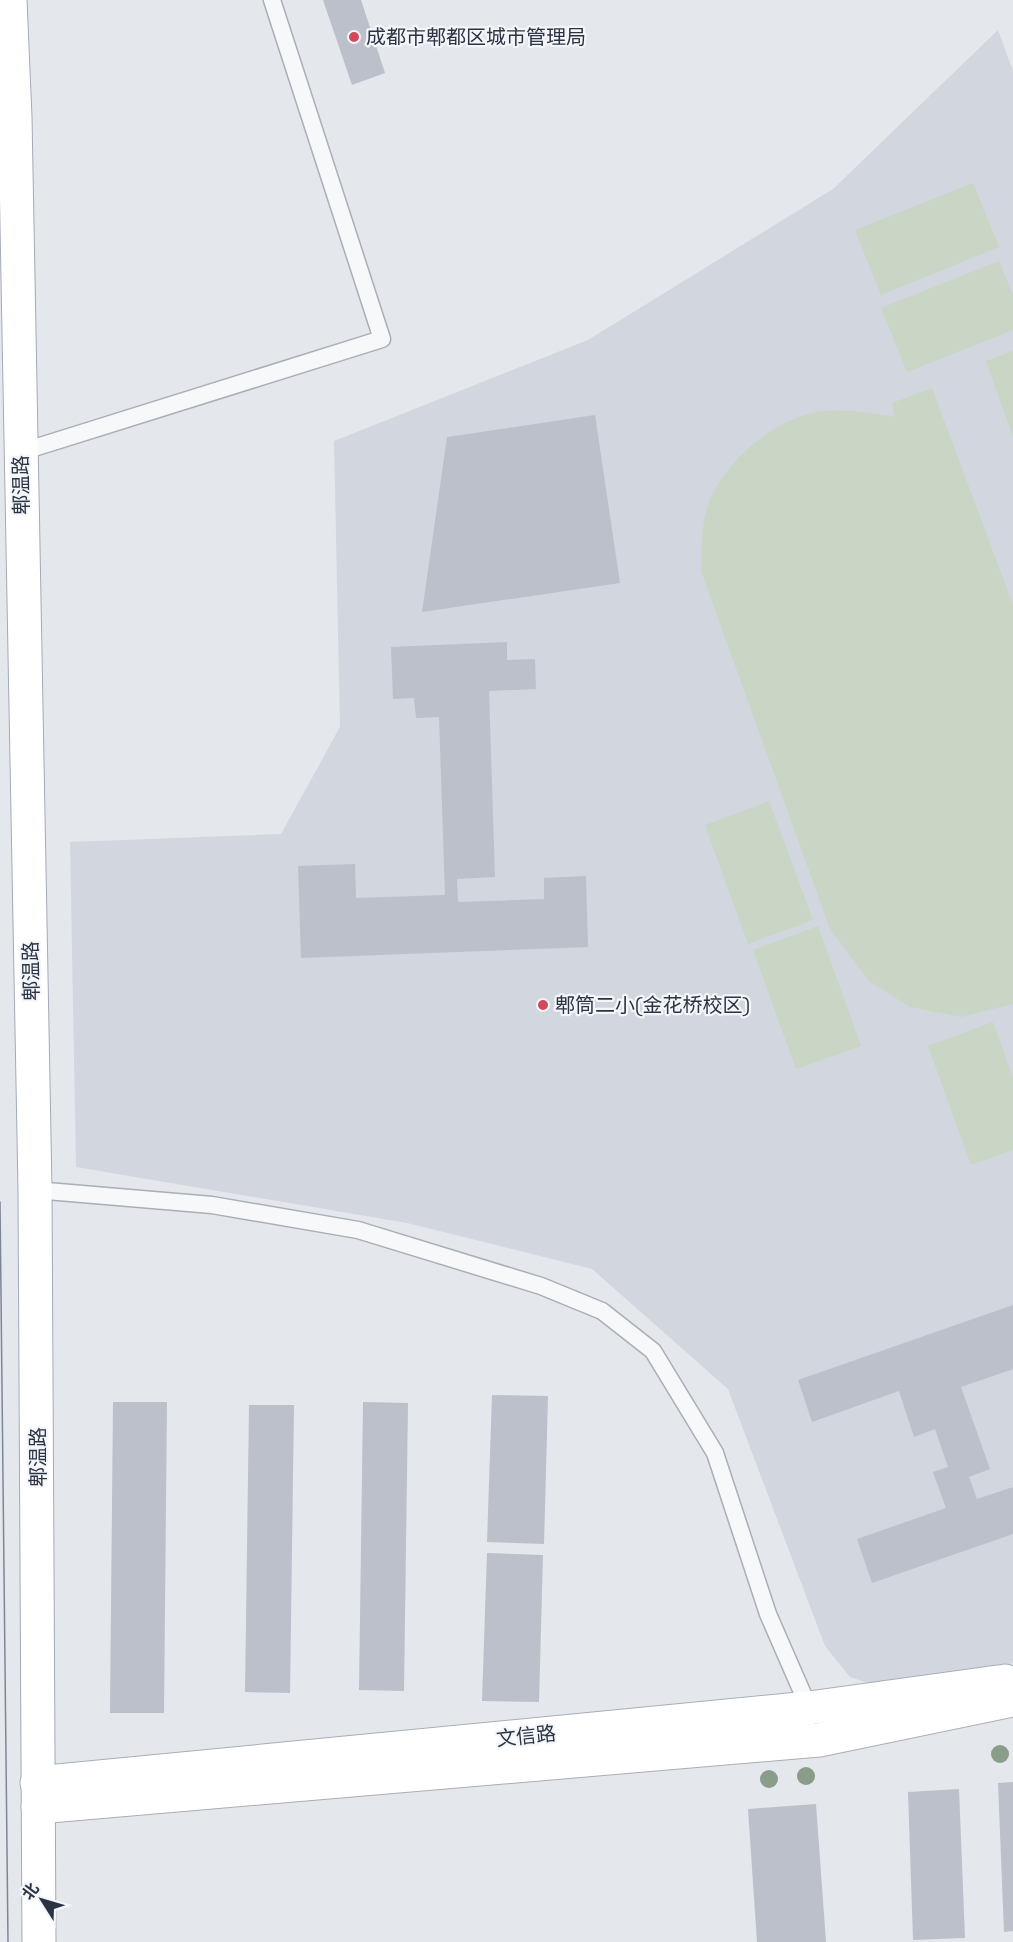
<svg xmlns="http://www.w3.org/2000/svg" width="1013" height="1942" viewBox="0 0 1013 1942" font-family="'Space Grotesk','Noto Sans SC',sans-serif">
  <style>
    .built { fill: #d2d6de }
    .green { fill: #c9d6c5 }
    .building { fill: #bbc0ca }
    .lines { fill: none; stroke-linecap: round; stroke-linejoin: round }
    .service-casing { stroke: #a9aeb7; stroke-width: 19 }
    .secondary-casing { stroke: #a9aeb7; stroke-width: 35 }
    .primary-casing { stroke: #a3abb8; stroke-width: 35 }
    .service { stroke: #f7f8fa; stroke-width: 16 }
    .secondary { stroke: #fff; stroke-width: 33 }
    .primary { stroke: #fff; stroke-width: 33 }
    .tram { stroke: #7d8696; stroke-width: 1.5 }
    .tree { fill: #899d89 }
    .poi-dot { fill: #d1495b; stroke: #f4f6f9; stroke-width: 2 }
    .labels { text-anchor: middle; stroke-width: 4.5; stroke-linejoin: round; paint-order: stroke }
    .poi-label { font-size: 20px; fill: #2b3445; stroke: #f4f6f9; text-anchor: start }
    .street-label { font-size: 20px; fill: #2b3445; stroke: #f4f6f9 }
  </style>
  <rect width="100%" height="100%" fill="#e4e7ec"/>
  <polygon class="built" points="998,30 1013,71 1013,1663 888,1690 850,1677 825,1646 728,1389 592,1269 407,1223 76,1167 70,842 281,834 340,727 334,441 588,340 833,189"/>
  <g class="green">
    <polygon points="973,183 999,247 881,295 855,230"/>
    <polygon points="999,261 1013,295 1013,330 907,372 881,308"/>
    <polygon points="1013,351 1013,437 986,361"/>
    <path d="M932,388L1013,605V1004L961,1017L910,1007L869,981L830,929L701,571C702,554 701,534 705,516C715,469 770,420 817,412C843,408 870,413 895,417L892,403Z"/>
    <polygon points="769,801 813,920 748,944 705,825"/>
    <polygon points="818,926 861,1046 796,1069 753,950"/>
    <polygon points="993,1022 1013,1078 1013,1150 971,1165 928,1046"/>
  </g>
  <g class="building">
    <polygon points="323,0 361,0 385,73 352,85"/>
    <polygon points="595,415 620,583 422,612 447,437"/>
    <polygon points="507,642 507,660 535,659 536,689 489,691 495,877 457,879 458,902 544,899 544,878 586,876 588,947 301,958 298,866 355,864 356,898 445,895 439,717 416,718 414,698 393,699 391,647"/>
    <polygon points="1013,1305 1013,1369 961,1387 990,1469 969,1477 977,1499 1013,1487 1013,1534 872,1583 857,1539 946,1508 933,1472 948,1467 935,1429 914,1437 899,1391 812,1422 798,1380"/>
    <polygon points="492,1395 548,1396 544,1544 487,1542"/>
    <polygon points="113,1402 167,1402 164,1713 110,1713"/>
    <polygon points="363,1402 408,1403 404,1691 359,1690"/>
    <polygon points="249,1405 294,1405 290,1693 245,1692"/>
    <polygon points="487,1553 543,1555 539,1702 482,1701"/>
    <polygon points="1013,1782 1013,1931 1004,1932 998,1783"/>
    <polygon points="959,1789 965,1938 913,1940 908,1792"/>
    <polygon points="816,1804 826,1942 757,1942 748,1809"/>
  </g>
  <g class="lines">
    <defs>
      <g id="service">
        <polyline points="21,452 382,339 272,0"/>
        <polyline points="35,1190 212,1205 358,1230 541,1286 602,1311 653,1351 715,1453 768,1614 809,1708"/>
      </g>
      <g id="secondary">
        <polyline points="37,1783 809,1708 1005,1681"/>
        <polyline points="38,1807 819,1740 1013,1700"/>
      </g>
      <polyline id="primary" points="10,0 15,117 35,1190 39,1942"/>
    </defs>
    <use href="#service" class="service-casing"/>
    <use href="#secondary" class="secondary-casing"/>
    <use href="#primary" class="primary-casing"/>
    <use href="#service" class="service"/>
    <use href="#secondary" class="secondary"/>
    <use href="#primary" class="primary"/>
    <polyline class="tram" points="0,1202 8,1942"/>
  </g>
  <g class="tree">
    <circle cx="1000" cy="1754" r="9"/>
    <circle cx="806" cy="1776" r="9"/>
    <circle cx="769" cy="1779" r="9"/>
  </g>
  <g class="poi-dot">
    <circle cx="354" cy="37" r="6"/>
    <circle cx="543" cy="1005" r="6"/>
  </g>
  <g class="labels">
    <g class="poi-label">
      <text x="366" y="44">成都市郫都区城市管理局</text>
      <text x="555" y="1012">郫筒二小(金花桥校区)</text>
    </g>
    <g class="street-label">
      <text transform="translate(21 485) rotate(-91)" y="7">郫温路</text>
      <text transform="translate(31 971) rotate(-91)" y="7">郫温路</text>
      <text transform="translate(38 1457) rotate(-90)" y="7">郫温路</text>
      <text transform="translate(526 1736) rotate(-6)" y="7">文信路</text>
    </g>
  </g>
  <g transform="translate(42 1900) rotate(307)" stroke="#f4f6f9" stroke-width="4.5" paint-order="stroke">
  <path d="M0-4.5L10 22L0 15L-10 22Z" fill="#2b3445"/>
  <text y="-9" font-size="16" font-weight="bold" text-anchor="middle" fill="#2b3445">北</text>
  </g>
</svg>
